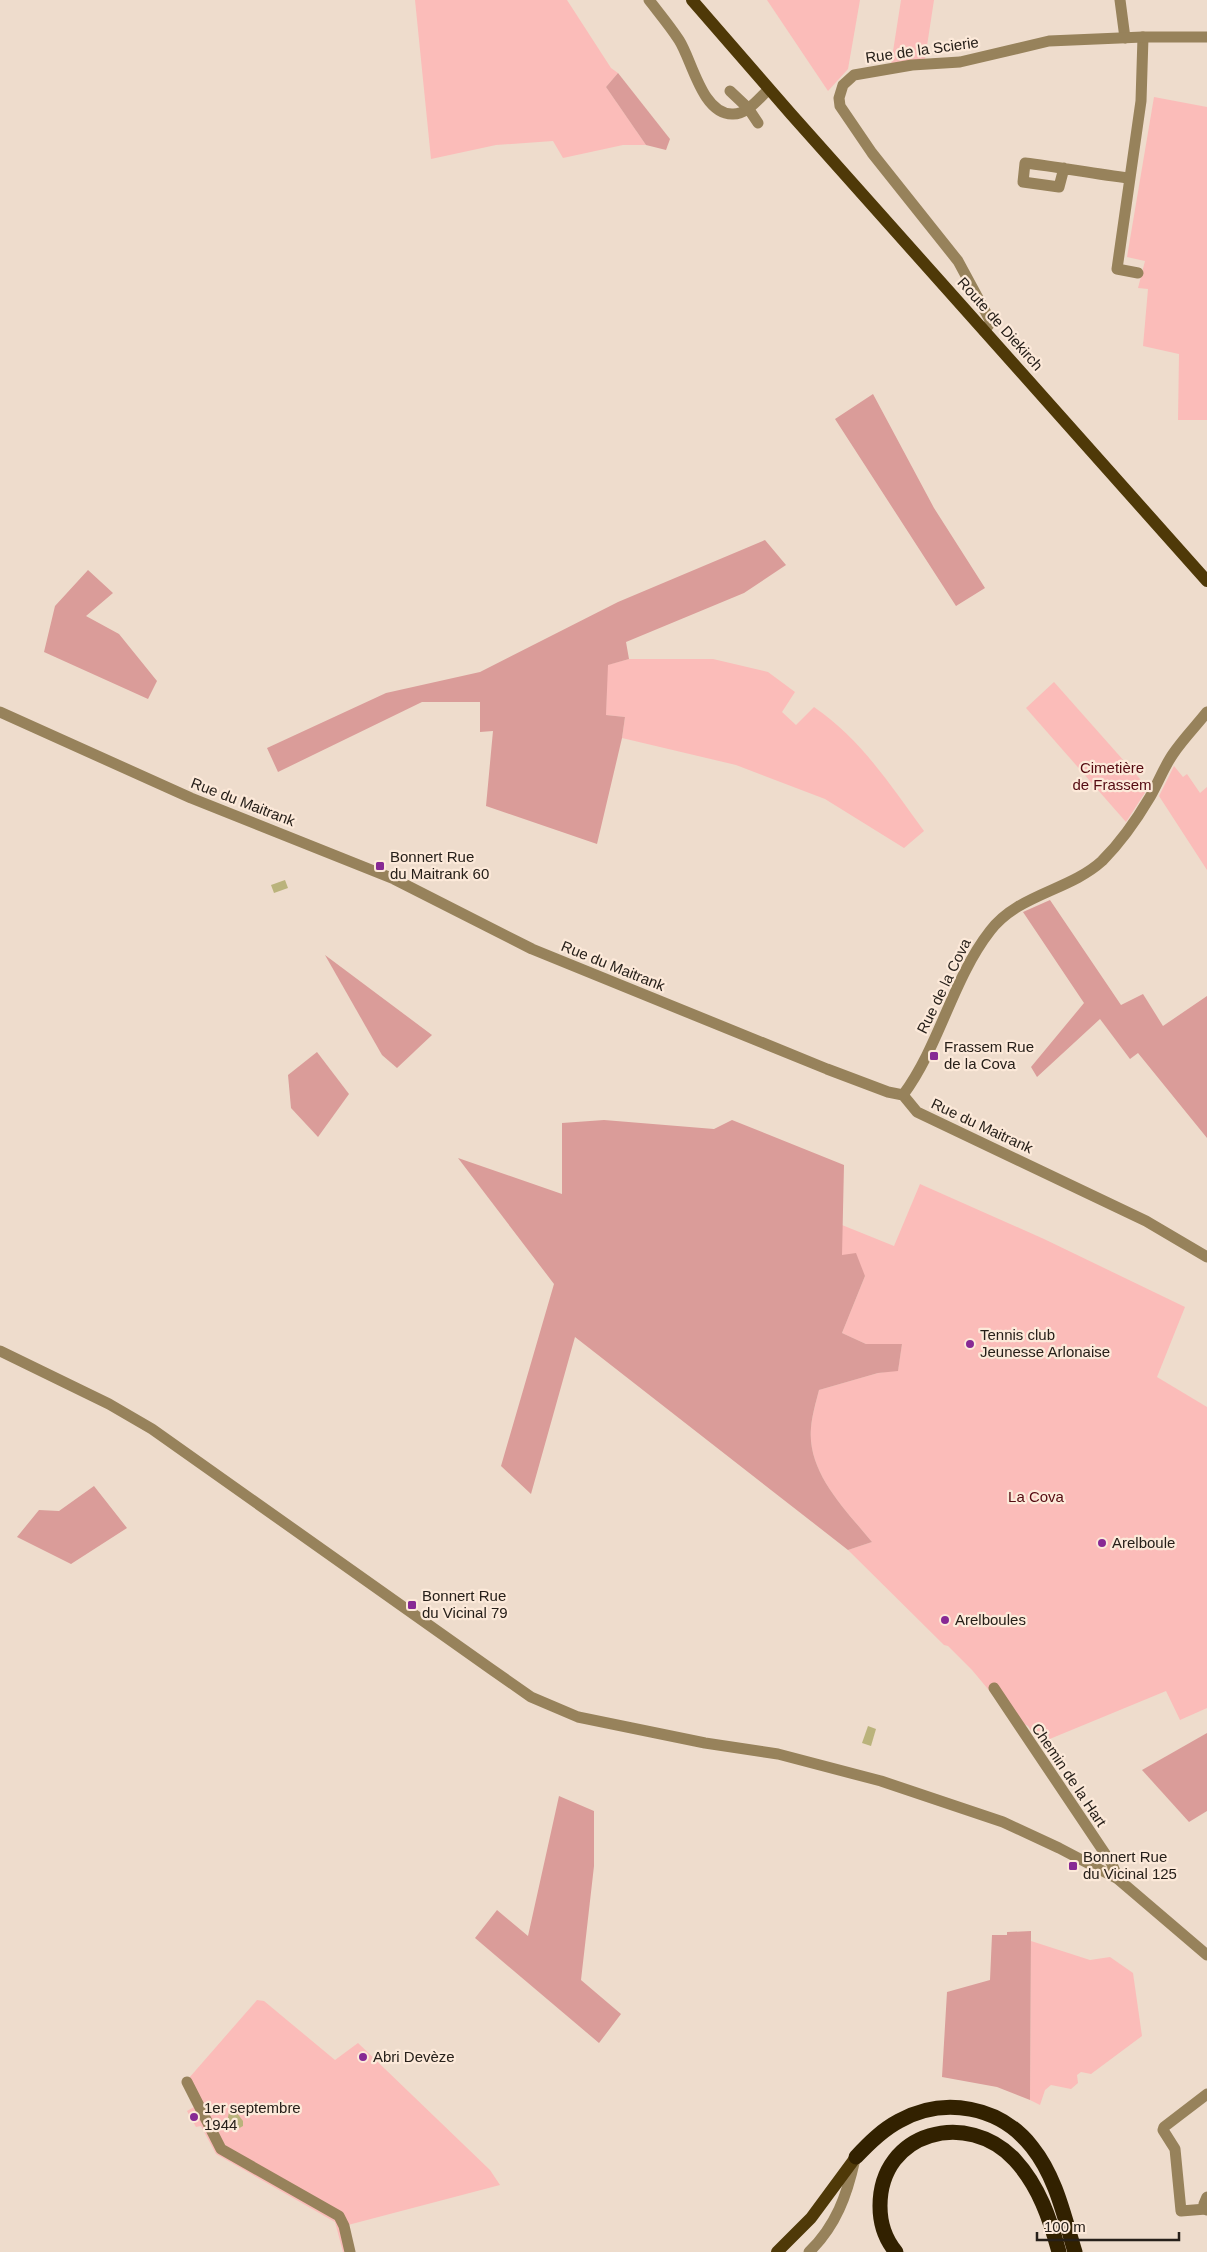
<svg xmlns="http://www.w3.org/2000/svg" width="1207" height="2252" viewBox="0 0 1207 2252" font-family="Helvetica,sans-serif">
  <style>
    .green { fill: #fbbcb9 }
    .forest { fill: #da9c99 }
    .water { fill: #bab37c }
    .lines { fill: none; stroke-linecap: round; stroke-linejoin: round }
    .minor { stroke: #97825b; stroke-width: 11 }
    .major { stroke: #4f3908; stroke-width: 12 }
    .highway { stroke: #322100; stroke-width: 15 }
    .poi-dot { fill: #872994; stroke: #fce9d9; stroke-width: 2 }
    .labels { text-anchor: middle; stroke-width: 4.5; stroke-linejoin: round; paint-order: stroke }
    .street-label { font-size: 15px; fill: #27201a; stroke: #fce9d9 }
    .park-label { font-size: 15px; fill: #550b12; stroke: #fce9d9 }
    .poi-label { font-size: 15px; fill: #27201a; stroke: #fce9d9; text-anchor: start }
  </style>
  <rect width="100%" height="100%" fill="#eedccc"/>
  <g class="green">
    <polygon points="415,0 567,0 611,68 618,73 606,87 646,145 623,145 563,158 553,141 496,145 431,159"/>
    <polygon points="767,0 860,0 848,69 828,91"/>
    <polygon points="901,0 934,0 925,59 891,64"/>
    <polygon points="1154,97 1207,107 1207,420 1178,420 1179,354 1143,346 1148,289 1138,288 1145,261 1127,257"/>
    <path d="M629,659H713L768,672L795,692L782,712L796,725L814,707C861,739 891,786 924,831L904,848L825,799L736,765L622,738L625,717L606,715L607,665Z"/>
    <polygon points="1054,682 1148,788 1126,822 1026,708"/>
    <polygon points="1174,766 1183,777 1187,774 1200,793 1207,787 1207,870 1159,796"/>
    <path d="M920,1184L1044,1239L1185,1307L1157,1377L1207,1407V1708L1180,1720L1166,1691L1040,1743L1028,1726L1013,1719L972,1670L948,1646L944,1645L848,1550L872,1542C846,1510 807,1473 811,1428C812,1415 816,1402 819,1390L878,1373L898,1370L902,1344H866L842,1333L865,1276L841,1256L842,1225L894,1246Z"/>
    <polygon points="1031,1941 1090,1960 1110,1957 1133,1973 1142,2036 1091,2074 1081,2072 1077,2075 1078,2083 1071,2089 1051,2085 1045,2090 1040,2105 1030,2100"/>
    <polygon points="257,2000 264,2001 335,2060 358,2043 490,2170 500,2185 348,2225 355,2252 343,2252 335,2222 216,2154 201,2126 196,2127 187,2111 194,2107 189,2078"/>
  </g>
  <g class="forest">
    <polygon points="618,73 670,139 666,150 646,145 606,87"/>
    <polygon points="873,394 934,508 985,588 956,606 835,419"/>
    <polygon points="765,540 786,565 744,593 626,642 629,659 608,665 606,715 625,717 622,738 597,844 486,806 493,731 480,732 480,702 422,702 278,772 267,748 386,693 480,672 618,602"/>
    <polygon points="88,570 113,593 86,616 119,634 157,681 148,699 44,652 55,606"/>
    <polygon points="1050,900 1121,1005 1143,994 1163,1026 1207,996 1207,1138 1138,1053 1130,1059 1100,1019 1037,1077 1031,1067 1084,1003 1023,912"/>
    <polygon points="325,955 432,1035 397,1068 382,1055"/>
    <polygon points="317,1052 349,1094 318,1137 291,1108 288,1075"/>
    <path d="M604,1120L714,1129L732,1120L844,1165L842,1255L856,1253L865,1276L842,1333L866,1344H902L898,1371L878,1373L819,1390C816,1402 812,1415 811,1428C807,1473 846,1510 872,1542L848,1550L575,1337L531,1494L501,1466L554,1284L458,1158L562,1194V1123Z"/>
    <polygon points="94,1486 127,1528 71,1564 17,1537 39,1510 59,1511"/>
    <polygon points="1207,1733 1207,1811 1189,1822 1142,1770"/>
    <polygon points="559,1796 594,1811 594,1866 581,1980 621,2014 599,2043 475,1938 497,1910 528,1936"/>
    <polygon points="1031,1931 1030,2100 997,2087 942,2077 947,1992 990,1980 992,1935 1007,1935 1007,1932"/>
  </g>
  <g class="water">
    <polygon points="285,880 288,888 274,893 271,885"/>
    <polygon points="868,1726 876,1729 871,1746 862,1743"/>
    <polygon points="234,2109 243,2121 243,2126 236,2130 230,2129 227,2123 229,2112"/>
  </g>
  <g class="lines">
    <g class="minor">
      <path d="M649,0C659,13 670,26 679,40C692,60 702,114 732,114C747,115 759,98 769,89"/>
      <polyline points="1120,0 1125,38"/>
      <polyline points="730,91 748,108 758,123"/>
      <path d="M1064,168L1059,187L1023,182L1025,163C1060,167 1094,174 1129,178"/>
      <polyline points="1138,273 1117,269 1141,101 1143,37"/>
      <polyline points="984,331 991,322 958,261 872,153 840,106 839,98 843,85 854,75 912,65 960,62 1049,41 1143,37 1207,37"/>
      <polyline points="0,712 191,798 394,879 532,949 827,1069 888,1092 903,1095 917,1112 1146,1221 1207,1257"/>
      <path d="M903,1095C940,1045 952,980 990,931C1018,894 1069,891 1102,861C1120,843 1137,819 1150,797C1158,783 1164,767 1173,754C1183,739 1196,726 1207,712"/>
      <polyline points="0,1351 109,1404 152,1429 491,1669 531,1697 578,1717 705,1743 778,1754 881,1781 1003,1822 1059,1848 1118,1879 1207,1955"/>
      <polyline points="994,1688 1112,1864 1118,1879"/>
      <polyline points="187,2082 221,2149 339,2216 344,2226 350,2252"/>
      <polyline points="1207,2197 1204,2204 1207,2210"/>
      <polyline points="1206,2209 1181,2211 1175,2149 1163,2130 1164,2127 1207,2094"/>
      <path d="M809,2252C836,2226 847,2195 855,2159"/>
    </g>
    <g class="major">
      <polyline points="692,0 791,114 1207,581"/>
      <polyline points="777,2252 811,2218 856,2157"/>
    </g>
    <g class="highway">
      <path d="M856,2157C869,2143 882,2130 899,2121C944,2096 1000,2106 1032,2147C1056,2177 1064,2216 1075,2252"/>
      <path d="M896,2252C885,2239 880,2222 880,2206C880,2131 968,2109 1015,2160C1039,2186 1050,2219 1059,2252"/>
    </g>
  </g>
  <g class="poi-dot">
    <rect x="375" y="861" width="10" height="10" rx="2.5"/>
    <rect x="929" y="1051" width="10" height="10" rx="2.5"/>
    <circle cx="970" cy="1344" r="5"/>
    <circle cx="1102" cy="1543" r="5"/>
    <rect x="407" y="1600" width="10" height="10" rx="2.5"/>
    <circle cx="945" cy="1620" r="5"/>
    <rect x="1068" y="1861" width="10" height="10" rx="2.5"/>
    <circle cx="363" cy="2057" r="5"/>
    <circle cx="194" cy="2117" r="5"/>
  </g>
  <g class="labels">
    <g class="street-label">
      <text transform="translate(922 50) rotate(-8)" y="5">Rue de la Scierie</text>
      <text transform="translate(1000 324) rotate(48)" y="5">Route de Diekirch</text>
      <text transform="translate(243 802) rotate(21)" y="5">Rue du Maitrank</text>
      <text transform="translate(613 966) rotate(22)" y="5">Rue du Maitrank</text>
      <text transform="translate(944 986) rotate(-64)" y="5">Rue de la Cova</text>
      <text transform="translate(982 1126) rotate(25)" y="5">Rue du Maitrank</text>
      <text transform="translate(1069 1775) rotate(56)" y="5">Chemin de la Hart</text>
    </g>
    <g class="park-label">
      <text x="1112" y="773">Cimetière<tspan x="1112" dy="17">de Frassem</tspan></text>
      <text x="1036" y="1502">La Cova</text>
    </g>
    <g class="poi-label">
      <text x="390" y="862">Bonnert Rue<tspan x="390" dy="17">du Maitrank 60</tspan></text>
      <text x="944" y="1052">Frassem Rue<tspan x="944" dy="17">de la Cova</tspan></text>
      <text x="980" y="1340">Tennis club<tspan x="980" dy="17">Jeunesse Arlonaise</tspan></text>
      <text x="1112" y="1548">Arelboule</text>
      <text x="422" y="1601">Bonnert Rue<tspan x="422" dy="17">du Vicinal 79</tspan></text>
      <text x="955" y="1625">Arelboules</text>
      <text x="1083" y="1862">Bonnert Rue<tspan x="1083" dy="17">du Vicinal 125</tspan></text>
      <text x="373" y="2062">Abri Devèze</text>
      <text x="204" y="2113">1er septembre<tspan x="204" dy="17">1944</tspan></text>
    </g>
  </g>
  <path d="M1037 2232v8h142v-8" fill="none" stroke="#27201a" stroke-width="2.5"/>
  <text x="1044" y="2232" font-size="15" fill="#27201a" stroke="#fce9d9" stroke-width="4" paint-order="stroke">100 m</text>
</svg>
